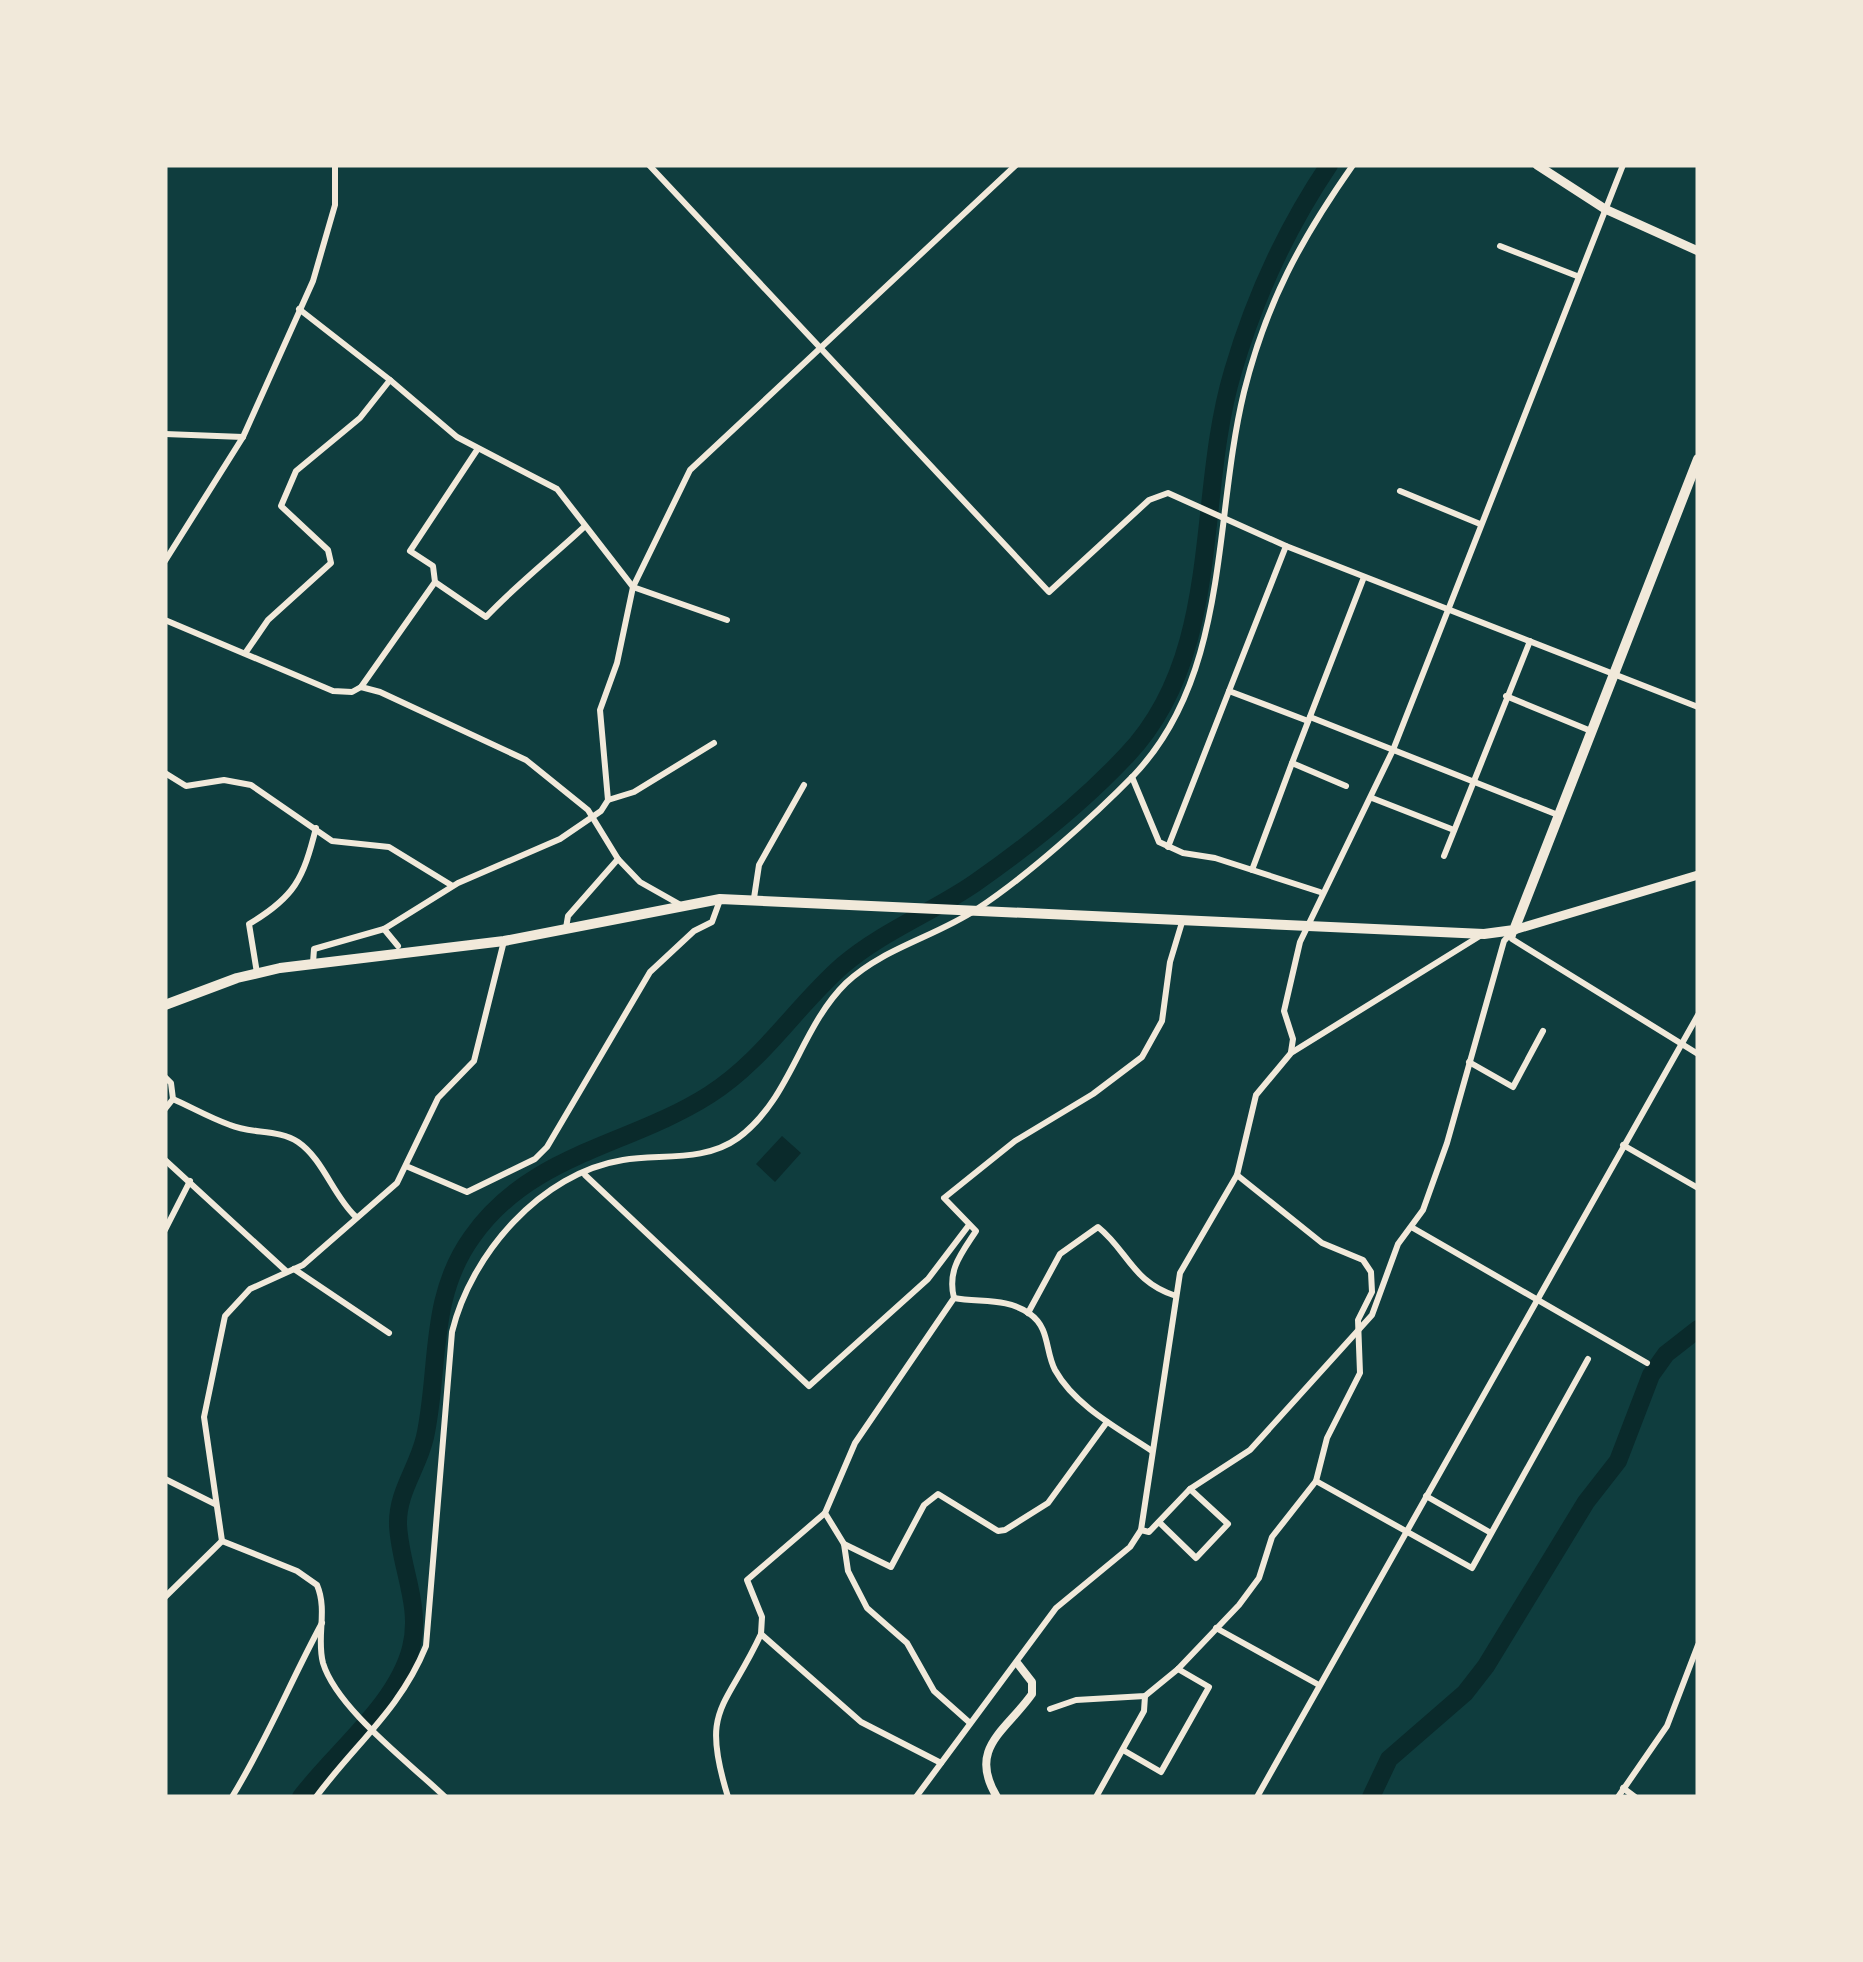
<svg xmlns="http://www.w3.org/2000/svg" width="1863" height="1962" viewBox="0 0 1863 1962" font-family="'Public Sans',sans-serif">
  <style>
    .water { fill: #0a2a2b }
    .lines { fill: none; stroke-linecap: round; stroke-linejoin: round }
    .river { stroke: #0a2a2b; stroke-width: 18 }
    .minor { stroke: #f1e9da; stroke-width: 6 }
    .tertiary { stroke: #f1e9da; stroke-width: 8 }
    .secondary { stroke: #f1e9da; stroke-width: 9 }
    .trunk { stroke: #f1e9da; stroke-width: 10 }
  </style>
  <rect width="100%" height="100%" fill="#0f3d3e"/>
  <polygon class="water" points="782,1136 801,1153 775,1182 756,1164"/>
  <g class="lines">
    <g class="river">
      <path d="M301,1797C336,1751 397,1704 411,1648C422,1606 400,1567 398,1525C397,1492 418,1468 425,1437C440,1368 428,1298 472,1237C531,1153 629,1146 709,1095C763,1061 796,1006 843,965C883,931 933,912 975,883C1028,846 1083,802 1127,755C1224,653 1195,497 1233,371C1255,296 1286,229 1329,165"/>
      <polyline points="1371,1797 1389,1759 1465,1693 1486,1666 1586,1502 1618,1461 1651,1375 1666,1354 1698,1329"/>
    </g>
    <g class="minor">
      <polyline points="649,165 1049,592 1149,500 1168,493 1286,546 1698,707"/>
      <polyline points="1500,246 1577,276"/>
      <polyline points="390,380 457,437 557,489 633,587 727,620"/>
      <polyline points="165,434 243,437"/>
      <path d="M477,450L410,551L433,566L435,582L486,617C517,584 551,558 584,527"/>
      <polyline points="1400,491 1480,524"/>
      <polyline points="1286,546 1229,691 1308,721"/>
      <polyline points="165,561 243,437 313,281 335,205 335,165"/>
      <polyline points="165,620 333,691 352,692 361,687 380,692 526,760 588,810 618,859 640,882 679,904"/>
      <polyline points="246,652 268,620 331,563 328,550 281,506 296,471 360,418 390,380 299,309"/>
      <polyline points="361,687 435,582"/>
      <polyline points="1506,696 1591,731"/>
      <polyline points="1310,717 1558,815"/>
      <polyline points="165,773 186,786 224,780 251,785 332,841 389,847 451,885"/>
      <polyline points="1132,777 1159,842 1183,853 1215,858 1320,892"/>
      <polyline points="1346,786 1292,763 1364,577"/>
      <polyline points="1372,798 1454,830"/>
      <polyline points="608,800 634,792 714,743"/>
      <polyline points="1168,847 1229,691"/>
      <polyline points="1444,856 1530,641"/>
      <polyline points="1252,870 1292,763"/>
      <polyline points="754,898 759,865 804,785"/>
      <polyline points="566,928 568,916 618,859"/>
      <polyline points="384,929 398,946"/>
      <polyline points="1514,931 1512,939 1698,1054"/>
      <polyline points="313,963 314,949 384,929 458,883 560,839 601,811 608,800 600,710 617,663 633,587 690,470 1016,165"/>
      <path d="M257,973L249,924C295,897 303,879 316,828"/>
      <polyline points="1291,1052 1293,1039 1284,1011 1300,942 1393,750 1623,165"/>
      <polyline points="1469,1062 1513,1087 1543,1031"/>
      <path d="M165,1077L171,1083L173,1099C191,1107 210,1118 230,1125C251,1134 279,1129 298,1142C323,1159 333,1195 355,1216"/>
      <polyline points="165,1109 173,1099"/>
      <polyline points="1623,1145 1698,1188"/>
      <polyline points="165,1160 286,1271"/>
      <polyline points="406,1166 467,1192 535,1159 547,1147 650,972 694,931 712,922 720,900"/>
      <polyline points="585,1175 809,1386 928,1279 969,1225"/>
      <polyline points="1413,1228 1647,1363"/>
      <polyline points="165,1230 190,1181"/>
      <polyline points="294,1269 389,1333"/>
      <path d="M954,1298C980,1303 1007,1297 1030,1314C1050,1328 1045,1351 1055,1370C1075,1406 1119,1429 1152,1451"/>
      <path d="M1028,1313L1060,1254L1098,1227C1128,1251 1132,1282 1176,1296"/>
      <polyline points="165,1479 215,1504"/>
      <polyline points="1316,1481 1472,1568 1588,1359"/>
      <polyline points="1426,1496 1491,1533"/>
      <polyline points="825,1513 747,1580 762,1617 761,1634 861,1722 941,1763"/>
      <polyline points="1159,1522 1196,1558 1228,1524 1190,1489"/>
      <polyline points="1141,1530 1149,1532 1190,1489 1250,1450 1372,1315 1398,1244 1423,1210 1447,1143 1504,941 1512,932"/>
      <polyline points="222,1541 204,1417 225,1316 250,1289 303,1265 397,1183 438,1098 474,1061 504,941"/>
      <path d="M222,1541L297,1571L317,1585C328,1611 316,1637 323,1663C337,1709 410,1763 445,1797"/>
      <polyline points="844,1544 891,1567 924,1505 938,1494 998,1531 1005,1530 1048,1503 1107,1422"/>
      <polyline points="165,1597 222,1541"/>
      <polyline points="1216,1628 1319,1685"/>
      <polyline points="1050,1709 1076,1700 1145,1696 1178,1669 1239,1605 1259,1578 1272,1537 1316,1481 1327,1438 1360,1373 1358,1320 1372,1292 1371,1272 1363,1260 1322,1243 1237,1175"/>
      <path d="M970,1723L934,1691L907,1643L867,1608L848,1571L844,1544L825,1513L855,1443L954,1298C947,1270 961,1254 976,1231L944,1198L1015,1141L1093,1094L1142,1057L1162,1021L1170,962L1183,919"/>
      <polyline points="1123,1750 1161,1772 1209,1687 1178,1669"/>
      <polyline points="1623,1788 1635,1797"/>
      <path d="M232,1797C267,1740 291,1680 322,1623"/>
      <path d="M316,1797C356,1743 400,1710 426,1646L452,1332C471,1254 541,1173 623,1160C661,1154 705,1162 738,1138C791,1099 800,1028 846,983C883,948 935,937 977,909C1026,877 1093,817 1134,775C1230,674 1213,520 1244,392C1266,303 1301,239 1353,165"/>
      <path d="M728,1797C700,1707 725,1711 761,1634"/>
      <polyline points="916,1797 1056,1608 1130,1547 1141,1530 1180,1273 1237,1175 1256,1095 1291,1053 1483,934"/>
      <polyline points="1096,1797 1144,1711 1145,1696"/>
      <polyline points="1257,1797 1698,1015"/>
      <polyline points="1618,1797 1667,1726 1698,1645"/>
    </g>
    <path class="tertiary" d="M997,1797C967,1748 1006,1731 1032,1694V1682L1018,1664"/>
    <g class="secondary">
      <polyline points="1537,165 1605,209 1698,251"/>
      <polyline points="1514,930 1698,875"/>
    </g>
    <polyline class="trunk" points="165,1005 237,978 280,968 504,941 720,899 1484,934 1514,930 1698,459"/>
  </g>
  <rect width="1863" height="1962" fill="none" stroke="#f1e9da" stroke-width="335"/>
</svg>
